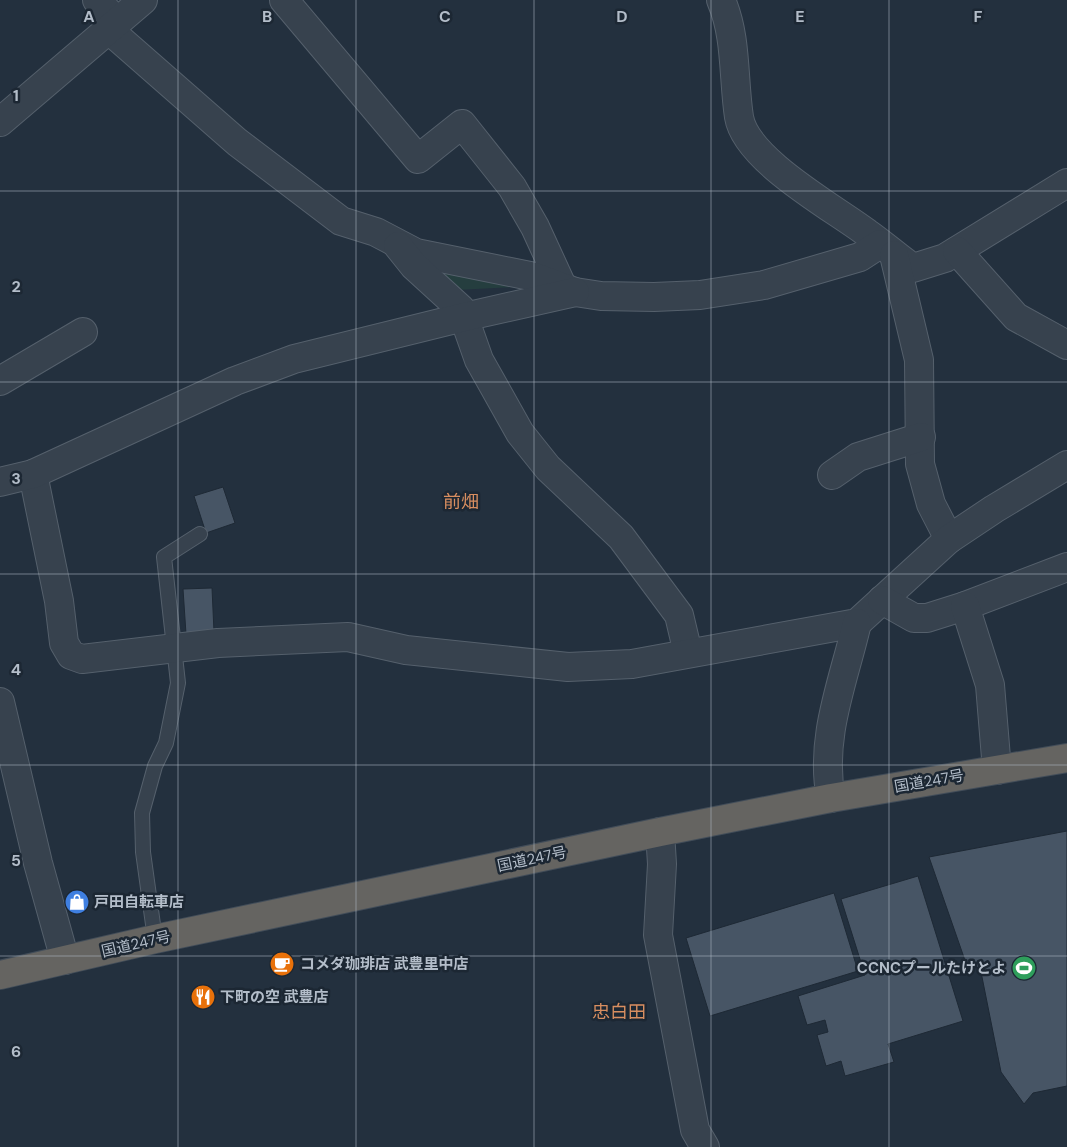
<svg xmlns="http://www.w3.org/2000/svg" width="1067" height="1147" viewBox="0 0 1067 1147" font-family="'DM Sans','Noto Sans JP',sans-serif">
  <style>
    .green { fill: #253e3f }
    .building { fill: #475565; stroke: #1e2935 }
    .lines { fill: none; stroke-linecap: round; stroke-linejoin: round }
    .service-casing { stroke: #55606c; stroke-width: 16 }
    .minor-casing { stroke: #55606c; stroke-width: 30 }
    .tertiary-casing { stroke: #55606c; stroke-width: 30 }
    .trunk-casing { stroke: #424d59; stroke-width: 30 }
    .service { stroke: #37424e; stroke-width: 14 }
    .minor { stroke: #37424e; stroke-width: 28 }
    .tertiary { stroke: #37424e; stroke-width: 28 }
    .trunk { stroke: #656461; stroke-width: 28 }
    .grid { fill: none; stroke: #b3bdc9; stroke-width: 1; stroke-opacity: 0.55 }
    .labels { text-anchor: middle; stroke-width: 5; stroke-linejoin: round; paint-order: stroke }
    .street-label { font-size: 15px; fill: #b3bdc9; stroke: #1c2733 }
    .poi-label { font-size: 15px; font-weight: bold; fill: #b3bdc9; stroke: #1c2733; text-anchor: start }
    .quarter-label { font-size: 18px; fill: #d88e60; stroke: #1c2733 }
    .grid-label { font-size: 16px; text-anchor: middle; font-weight: bold; fill: #b3bdc9; stroke: #1c2733; stroke-width: 5; stroke-linejoin: round; paint-order: stroke }
  </style>
  <rect width="100%" height="100%" fill="#23303e"/>
  <polygon class="green" points="431,269 534,286 456,290"/>
  <g class="building">
    <polygon points="223,487 235,523 206,533 194,496"/>
    <polygon points="212,588 214,632 186,634 183,589"/>
    <polygon points="1067,831 1067,1086 1033,1093 1024,1104 1001,1072 980,967 968,969 929,857"/>
    <polygon points="918,876 963,1021 888,1044 894,1062 845,1076 841,1061 826,1066 817,1035 828,1032 825,1020 807,1025 798,996 865,975 841,899"/>
    <polygon points="834,893 858,971 710,1016 686,938"/>
  </g>
  <g class="lines">
    <defs>
      <polyline id="service" points="155,939 143,852 142,813 155,766 166,743 178,683 164,557 200,534"/>
      <g id="minor">
        <polyline points="97,0 117,22"/>
        <polyline points="284,0 418,159 462,124 512,187 535,227 563,288"/>
        <path d="M721,0C737,37 733,78 739,117C746,160 834,208 867,233C883,244 897,257 913,268L945,258L1067,183"/>
        <polyline points="108,29 237,142 341,221 376,232 416,253 535,277 575,292 601,296 654,297 700,295 764,285 860,257 880,244"/>
        <polyline points="398,246 414,266 461,309 479,360 520,433 548,468 621,537 679,615 688,653"/>
        <polyline points="957,251 1016,317 1067,345"/>
        <polyline points="894,255 919,360 920,464 931,504 949,539"/>
        <polyline points="0,381 83,332"/>
        <polyline points="33,474 59,601 64,643 71,655 82,659 218,643 348,637 406,650 568,667 632,664 857,623 949,539 994,509 1067,465"/>
        <polyline points="832,475 858,457 921,437"/>
        <polyline points="0,482 33,474 235,381 294,359 464,317 575,292"/>
        <polyline points="882,600 914,618 927,618 965,606 1067,567"/>
        <polyline points="965,606 990,685 997,770"/>
        <polyline points="0,702 38,863 65,960"/>
        <path d="M831,798C819,738 844,680 857,623"/>
        <polyline points="660,832 662,864 658,935 695,1130 705,1147"/>
      </g>
      <polyline id="tertiary" points="0,122 143,0"/>
      <polyline id="trunk" points="0,975 155,939 660,832 831,798 1067,758"/>
    </defs>
    <use href="#service" class="service-casing"/>
    <use href="#minor" class="minor-casing"/>
    <use href="#tertiary" class="tertiary-casing"/>
    <use href="#trunk" class="trunk-casing"/>
    <use href="#service" class="service"/>
    <use href="#minor" class="minor"/>
    <use href="#tertiary" class="tertiary"/>
    <use href="#trunk" class="trunk"/>
  </g>
  <path class="grid" d="M178,0V1147M356,0V1147M534,0V1147M711,0V1147M889,0V1147M0,191H1067M0,382H1067M0,574H1067M0,765H1067M0,956H1067"/>
  <defs>
    <symbol id="shop-disc" viewBox="-11 -11 22 22"><circle r="9.5" fill="#3f7fe0" stroke="#1c2733"/><path d="M-5-2.5h2.3a2.7 3.5 0 0 1 5.4 0H5L5.5 6h-11ZM-1.5-2.5h3a1.5 2.3 0 0 0-3 0Z" fill="#fff"/></symbol>
    <symbol id="cafe-disc" viewBox="-11 -11 22 22"><circle r="9.5" fill="#e8710a" stroke="#1c2733"/><path d="M-5.5-4.5H6V0H3Q3 3.5 0 3.5H-2.5Q-5.5 3.5-5.5 0ZM3-3.2v2h1.7v-2ZM-6 4.5H4V6H-6Z" fill="#fff"/></symbol>
    <symbol id="stadium-disc" viewBox="-11 -11 22 22"><circle r="9.5" fill="#2e9e5b" stroke="#1c2733"/><path d="M0-5a6.5 5 0 1 0 0 10a6.5 5 0 1 0 0-10ZM-3.5-1.8h7v3.6h-7Z" fill="#fff"/></symbol>
    <symbol id="restaurant-disc" viewBox="-11 -11 22 22"><circle r="9.5" fill="#e8710a" stroke="#1c2733"/><path d="M-5-6h1v4h1v-4h1v4h1v-4h1v5L-1.5 .5V6h-2V.5L-5-1ZM5-6V6H3V1.5H1.5Q1.5-4 5-6Z" fill="#fff"/></symbol>
  </defs>
  <g fill-rule="evenodd">
    <use href="#shop-disc" x="63" y="888" width="28" height="28"/>
    <use href="#cafe-disc" x="268" y="950" width="28" height="28"/>
    <use href="#stadium-disc" x="1010" y="954" width="28" height="28"/>
    <use href="#restaurant-disc" x="189" y="983" width="28" height="28"/>
  </g>
  <g class="labels">
    <g class="street-label">
      <text transform="translate(929 781) rotate(-10)" y="5">国道247号</text>
      <text transform="translate(532 859) rotate(-12)" y="5">国道247号</text>
      <text transform="translate(136 944) rotate(-13)" y="5">国道247号</text>
    </g>
    <g class="poi-label">
      <text x="94" y="907">戸田自転車店</text>
      <text x="300" y="969">コメダ珈琲店 武豊里中店</text>
      <text x="1006" y="973" text-anchor="end">CCNCプールたけとよ</text>
      <text x="220" y="1002">下町の空 武豊店</text>
    </g>
    <g class="quarter-label">
      <text x="461" y="508">前畑</text>
      <text x="619" y="1018">忠白田</text>
    </g>
  </g>
  <g class="grid-label">
    <text x="89" y="22">A</text>
    <text x="267" y="22">B</text>
    <text x="445" y="22">C</text>
    <text x="622" y="22">D</text>
    <text x="800" y="22">E</text>
    <text x="978" y="22">F</text>
    <text x="16" y="101">1</text>
    <text x="16" y="292">2</text>
    <text x="16" y="484">3</text>
    <text x="16" y="675">4</text>
    <text x="16" y="866">5</text>
    <text x="16" y="1057">6</text>
  </g>
</svg>
